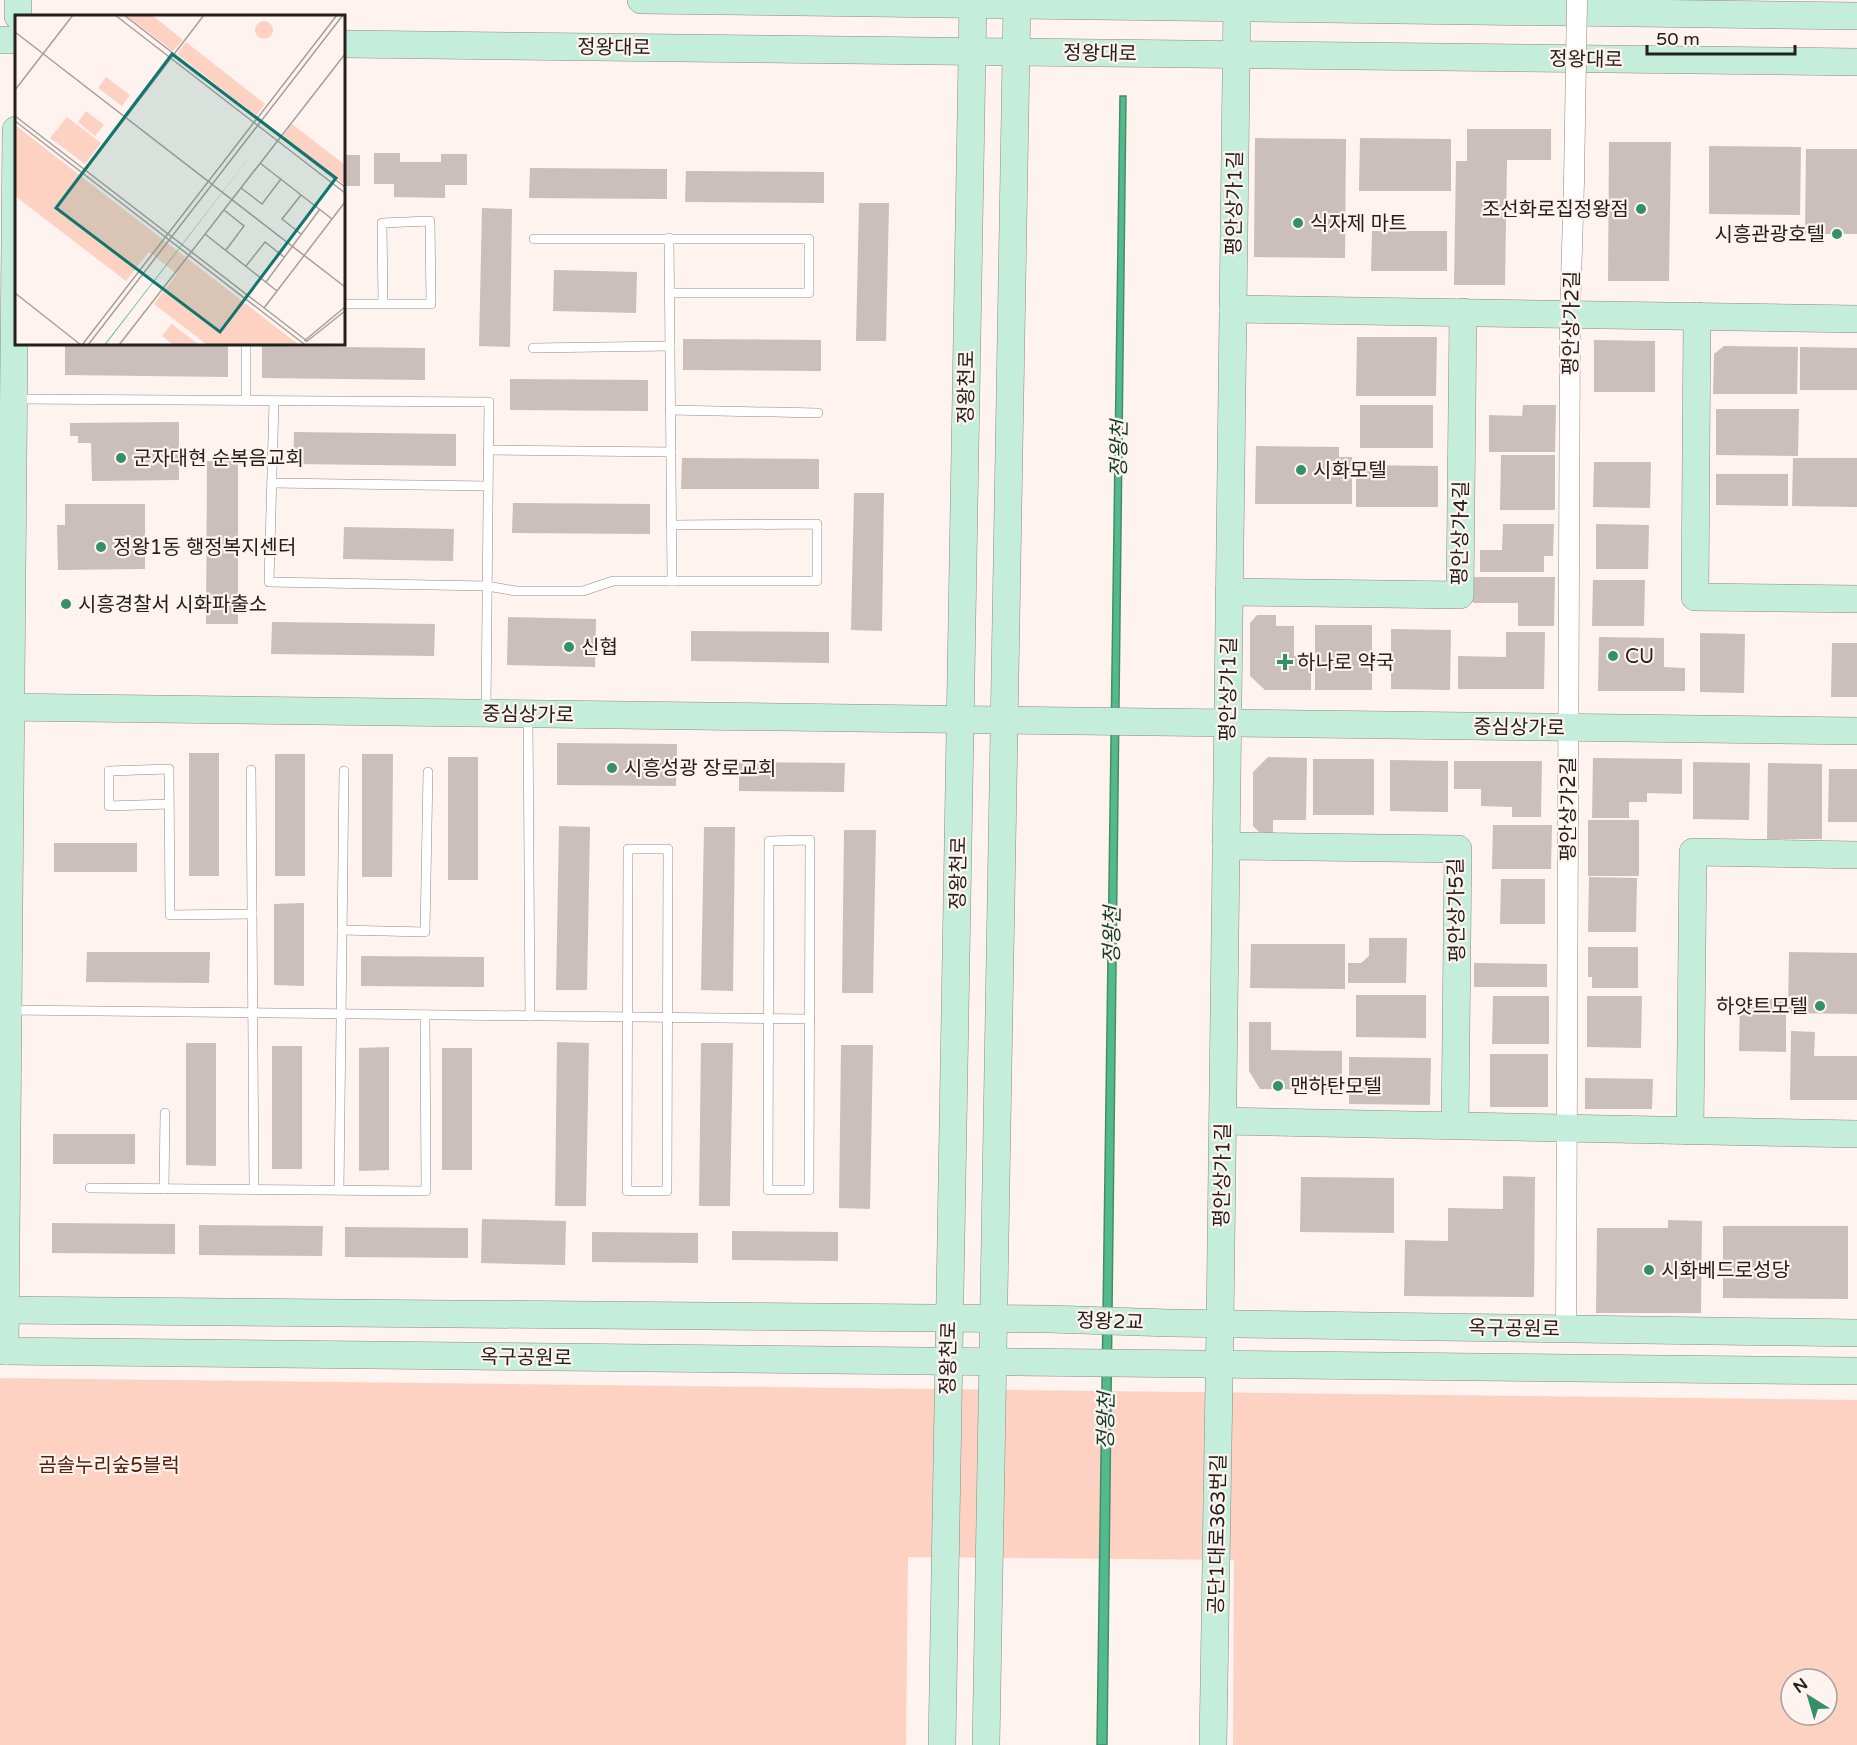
<svg xmlns="http://www.w3.org/2000/svg" width="1857" height="1745" viewBox="0 0 1857 1745" font-family="'Varela Round','Noto Sans KR',sans-serif">
  <style>
    .green { fill: #fdd2c3; fill-rule: evenodd }
    .water { fill: #53bb8b; stroke: #458c6b; stroke-width: 1.5 }
    .building { fill: #cabfbb }
    .lines { fill: none; stroke-linecap: round; stroke-linejoin: round }
    .lane-casing { stroke: #928884; stroke-width: 10 }
    .street-casing { stroke: #928884; stroke-width: 21 }
    .secondary-casing { stroke: #928884; stroke-width: 28 }
    .lane { stroke: #fff; stroke-width: 9 }
    .street { stroke: #fff; stroke-width: 20 }
    .secondary { stroke: #c4eddc; stroke-width: 27 }
    .street-bridge-casing { stroke: #928884; stroke-width: 21; stroke-linecap: butt }
    .street-bridge { stroke: #fff; stroke-width: 20 }
    .poi-dot { fill: #339067; stroke: #fef3ef; stroke-width: 2 }
    .labels { text-anchor: middle; stroke-width: 4.5; stroke-linejoin: round; paint-order: stroke }
    .street-label { font-size: 20px; fill: #24201f; stroke: #fef3ef }
    .poi-label { font-size: 20px; fill: #24201f; stroke: #fef3ef; text-anchor: start }
    .park-label { font-size: 20px; fill: #5a210a; stroke: #fef3ef }
    .water-label { font-size: 21px; font-style: italic; fill: #113e2a; stroke: #fef3ef }
    .inset-road { fill: none; stroke: #a79f9c; stroke-width: 1.5 }
    .view { fill: #0f766e; fill-opacity: 0.15; stroke: #0f766e; stroke-width: 3 }
    .inset-edge { fill: none; stroke: #24201f; stroke-width: 3 }
  </style>
  <rect width="100%" height="100%" fill="#fef3ef"/>
  <path class="green" d="M0,1378L1857,1400V1745H1233L1234,1560L908,1557L906,1745H0ZM1791,1679H1827V1715H1791Z"/>
  <polygon class="water" points="1120,96 1126,96 1107,1745 1097,1745"/>
  <g class="building">
    <polygon points="1467,129 1551,129 1551,160 1507,160 1505,285 1454,285 1456,161 1467,161"/>
    <polygon points="1255,138 1346,139 1345,258 1254,257"/>
    <polygon points="1360,138 1451,139 1451,191 1359,191"/>
    <polygon points="1609,142 1671,142 1669,281 1608,281"/>
    <polygon points="1709,146 1801,147 1800,215 1709,214"/>
    <polygon points="1806,149 1857,149 1857,234 1805,234"/>
    <polygon points="374,153 400,153 400,162 441,162 441,154 467,154 467,185 445,185 445,198 394,197 394,184 374,184"/>
    <rect x="344" y="155" width="16" height="31"/>
    <polygon points="530,168 667,169 667,199 529,198"/>
    <polygon points="686,171 824,172 824,203 685,202"/>
    <polygon points="859,203 889,203 886,341 856,341"/>
    <polygon points="482,208 512,209 510,347 479,346"/>
    <polygon points="1372,231 1447,231 1447,271 1371,271"/>
    <polygon points="554,270 637,272 636,313 553,311"/>
    <polygon points="1357,337 1437,337 1436,396 1356,396"/>
    <polygon points="683,339 821,340 821,371 683,370"/>
    <polygon points="1594,340 1655,341 1655,392 1594,392"/>
    <polygon points="65,344 228,345 228,377 65,375"/>
    <polygon points="262,346 425,348 425,380 262,378"/>
    <polygon points="1724,346 1798,347 1797,394 1713,394 1714,354"/>
    <polygon points="1800,347 1857,348 1857,390 1800,390"/>
    <polygon points="510,379 648,380 648,411 510,410"/>
    <rect x="1360" y="405" width="73" height="43"/>
    <polygon points="1523,405 1556,405 1555,452 1489,452 1489,415 1522,416"/>
    <polygon points="1716,409 1799,409 1798,456 1716,455"/>
    <polygon points="179,422 179,480 92,481 91,443 78,443 78,436 70,436 70,423"/>
    <polygon points="294,432 456,434 456,466 293,464"/>
    <polygon points="1256,446 1339,447 1339,457 1352,457 1352,504 1255,504"/>
    <polygon points="1501,455 1555,455 1555,510 1500,510"/>
    <polygon points="682,458 819,459 819,489 681,489"/>
    <polygon points="1793,458 1857,458 1857,507 1792,506"/>
    <polygon points="207,461 238,461 238,624 206,624"/>
    <polygon points="1594,462 1651,462 1650,508 1593,507"/>
    <polygon points="1356,465 1438,466 1438,507 1356,507"/>
    <polygon points="1716,474 1788,474 1788,506 1716,505"/>
    <polygon points="854,493 884,493 882,631 851,630"/>
    <polygon points="513,503 650,504 650,534 512,533"/>
    <polygon points="65,504 145,504 145,569 58,570 57,525 65,525"/>
    <polygon points="1503,524 1554,524 1553,556 1544,556 1544,572 1480,572 1480,550 1502,550"/>
    <polygon points="1596,524 1649,525 1648,569 1596,569"/>
    <polygon points="344,527 454,529 453,561 343,559"/>
    <polygon points="1474,577 1555,577 1554,626 1518,626 1518,603 1473,603"/>
    <polygon points="1593,580 1645,580 1644,626 1592,626"/>
    <polygon points="1257,615 1276,615 1276,626 1294,626 1294,656 1311,657 1311,690 1265,690 1250,676 1250,623"/>
    <polygon points="508,617 596,619 595,667 507,665"/>
    <polygon points="272,622 435,624 434,656 271,654"/>
    <rect x="1315" y="625" width="57" height="65"/>
    <polygon points="1391,629 1451,630 1450,690 1391,689"/>
    <polygon points="691,631 829,632 829,663 691,661"/>
    <polygon points="1506,632 1545,632 1544,689 1458,689 1458,656 1506,657"/>
    <polygon points="1700,633 1745,634 1744,693 1700,692"/>
    <polygon points="1599,637 1664,638 1664,667 1685,668 1685,691 1598,691"/>
    <polygon points="1832,643 1857,643 1857,697 1831,697"/>
    <polygon points="557,743 677,744 676,786 557,785"/>
    <rect x="189" y="753" width="30" height="123"/>
    <rect x="275" y="754" width="30" height="122"/>
    <polygon points="362,754 393,754 392,877 362,877"/>
    <rect x="448" y="757" width="30" height="123"/>
    <polygon points="1268,757 1307,758 1306,820 1273,820 1273,833 1259,832 1253,826 1253,772"/>
    <polygon points="1593,758 1682,759 1682,794 1647,793 1647,802 1629,802 1629,818 1592,818"/>
    <rect x="1313" y="759" width="61" height="56"/>
    <polygon points="1390,760 1448,761 1448,812 1390,811"/>
    <polygon points="1454,761 1542,761 1541,817 1512,817 1512,807 1481,806 1481,789 1454,789"/>
    <polygon points="739,762 845,763 844,792 739,791"/>
    <polygon points="1693,762 1750,763 1749,820 1693,819"/>
    <polygon points="1768,763 1822,764 1822,839 1767,839"/>
    <polygon points="1829,769 1857,769 1857,822 1828,822"/>
    <rect x="1588" y="820" width="51" height="56"/>
    <polygon points="1493,825 1552,825 1551,869 1492,869"/>
    <polygon points="559,826 590,827 587,990 556,990"/>
    <polygon points="704,827 735,827 733,991 701,990"/>
    <polygon points="844,830 876,830 873,993 842,993"/>
    <rect x="54" y="843" width="83" height="29"/>
    <polygon points="1589,877 1637,878 1636,932 1588,932"/>
    <polygon points="1501,879 1545,879 1545,924 1500,924"/>
    <polygon points="304,903 304,986 274,985 274,904"/>
    <polygon points="1369,938 1407,938 1406,983 1348,983 1348,963 1361,963 1369,956"/>
    <polygon points="1251,944 1345,944 1345,989 1250,988"/>
    <polygon points="1588,947 1638,947 1638,988 1592,988 1592,977 1588,977"/>
    <polygon points="87,952 210,952 209,983 86,982"/>
    <polygon points="1789,952 1857,953 1857,1014 1788,1013"/>
    <polygon points="361,956 484,957 484,987 361,986"/>
    <polygon points="1474,963 1547,964 1547,987 1474,987"/>
    <polygon points="1356,995 1426,995 1426,1038 1356,1037"/>
    <polygon points="1493,996 1549,996 1549,1044 1492,1044"/>
    <polygon points="1587,996 1642,996 1641,1048 1587,1047"/>
    <polygon points="1740,999 1786,999 1786,1052 1739,1051"/>
    <polygon points="1249,1022 1271,1022 1271,1050 1342,1051 1342,1090 1260,1089 1249,1071"/>
    <polygon points="1791,1031 1815,1032 1814,1056 1857,1056 1857,1100 1790,1100"/>
    <polygon points="557,1042 589,1043 586,1206 555,1206"/>
    <polygon points="186,1043 216,1043 216,1166 186,1165"/>
    <polygon points="701,1043 733,1043 730,1206 699,1206"/>
    <polygon points="841,1045 873,1045 870,1209 839,1208"/>
    <rect x="272" y="1046" width="30" height="123"/>
    <polygon points="389,1047 389,1170 359,1171 359,1048"/>
    <rect x="442" y="1048" width="30" height="122"/>
    <rect x="1490" y="1054" width="58" height="53"/>
    <polygon points="1349,1057 1431,1058 1430,1105 1349,1104"/>
    <polygon points="1585,1078 1653,1079 1652,1109 1585,1109"/>
    <rect x="53" y="1134" width="82" height="30"/>
    <polygon points="1503,1176 1535,1177 1534,1297 1404,1296 1405,1240 1448,1241 1448,1208 1503,1209"/>
    <polygon points="1301,1177 1394,1178 1394,1233 1300,1232"/>
    <polygon points="482,1219 566,1221 565,1265 481,1263"/>
    <polygon points="1668,1220 1702,1221 1701,1313 1596,1313 1597,1228 1668,1228"/>
    <polygon points="52,1223 175,1224 175,1254 52,1253"/>
    <polygon points="199,1225 323,1226 322,1256 199,1255"/>
    <polygon points="1723,1226 1848,1226 1848,1299 1723,1298"/>
    <polygon points="345,1227 468,1228 468,1258 345,1257"/>
    <polygon points="732,1231 838,1232 838,1261 732,1260"/>
    <polygon points="592,1232 698,1233 698,1263 592,1262"/>
  </g>
  <g class="lines">
    <defs>
      <g id="lane">
        <polyline points="669,238 672,581"/>
        <polyline points="534,239 809,239 809,293 670,293"/>
        <polyline points="344,304 431,304 430,221 382,223 383,304"/>
        <polyline points="246,344 246,401"/>
        <polyline points="533,348 670,346"/>
        <polyline points="16,399 489,402 486,711"/>
        <polyline points="274,401 269,582 487,586 516,591 583,591 613,581 817,581 817,524 671,525"/>
        <polyline points="670,410 818,413"/>
        <polyline points="488,450 671,452"/>
        <polyline points="272,483 488,486"/>
        <polyline points="528,716 530,1016"/>
        <polyline points="251,770 254,1189"/>
        <polyline points="169,804 109,806 109,771 169,769 170,915 252,914"/>
        <polygon points="810,840 809,1190 768,1190 769,841"/>
        <polygon points="628,849 668,849 667,1191 627,1191"/>
        <polyline points="342,930 425,932 428,772"/>
        <polyline points="9,1010 810,1019"/>
        <polyline points="90,1188 426,1191 425,1015"/>
        <polyline points="164,1189 165,1113"/>
        <polyline points="339,1190 344,771"/>
      </g>
      <polyline id="street" points="1566,1329 1570,314 1574,182"/>
      <g id="secondary">
        <polyline points="641,0 1857,16"/>
        <polyline points="18,16 18,0"/>
        <polyline points="0,40 16,40"/>
        <polyline points="344,44 1857,62"/>
        <polyline points="1233,309 1857,319"/>
        <polyline points="1697,316 1695,597 1857,599"/>
        <polyline points="1229,592 1460,595 1463,312"/>
        <polyline points="0,707 1857,731"/>
        <polyline points="1226,846 1458,849 1455,1126"/>
        <polyline points="1223,1121 1857,1134"/>
        <polyline points="1690,1131 1693,852 1857,855"/>
        <polyline points="0,1310 1049,1319 1170,1323 1857,1333"/>
        <polyline points="0,1351 1857,1371"/>
        <polyline points="5,1351 16,130"/>
        <polyline points="942,1745 973,0"/>
        <polyline points="986,1745 1017,0"/>
        <polyline points="1213,1745 1220,1324 1237,0"/>
      </g>
    </defs>
    <use href="#lane" class="lane-casing"/>
    <use href="#street" class="street-casing"/>
    <use href="#secondary" class="secondary-casing"/>
    <use href="#lane" class="lane"/>
    <use href="#street" class="street"/>
    <use href="#secondary" class="secondary"/>
    <defs>
      <polyline id="street-bridge" points="1574,182 1577,0"/>
    </defs>
    <use href="#street-bridge" class="street-bridge-casing"/>
    <use href="#street-bridge" class="street-bridge"/>
  </g>
  <g class="poi-dot">
    <circle cx="1641" cy="209" r="6"/>
    <circle cx="1298" cy="223" r="6"/>
    <circle cx="1837" cy="234" r="6"/>
    <circle cx="121" cy="458" r="6"/>
    <circle cx="1301" cy="470" r="6"/>
    <circle cx="101" cy="547" r="6"/>
    <circle cx="66" cy="604" r="6"/>
    <circle cx="569" cy="647" r="6"/>
    <circle cx="1613" cy="656" r="6"/>
    <path d="M1282 653h6v6h6v6h-6v6h-6v-6h-6v-6h6z"/>
    <circle cx="612" cy="768" r="6"/>
    <circle cx="1820" cy="1006" r="6"/>
    <circle cx="1278" cy="1086" r="6"/>
    <circle cx="1649" cy="1270" r="6"/>
  </g>
  <g class="labels">
    <g class="street-label">
      <text transform="translate(614 47) rotate(1)" y="7">정왕대로</text>
      <text transform="translate(1100 53) rotate(1)" y="7">정왕대로</text>
      <text transform="translate(1586 59) rotate(1)" y="7">정왕대로</text>
      <text transform="translate(1234 203) rotate(-89)" y="7">평안상가1길</text>
      <text transform="translate(1571 323) rotate(-89)" y="7">평안상가2길</text>
      <text transform="translate(966 387) rotate(-89)" y="7">정왕천로</text>
      <text transform="translate(1460 533) rotate(-89)" y="7">평안상가4길</text>
      <text transform="translate(1228 689) rotate(-89)" y="7">평안상가1길</text>
      <text transform="translate(528 714) rotate(1)" y="7">중심상가로</text>
      <text transform="translate(1519 727) rotate(1)" y="7">중심상가로</text>
      <text transform="translate(1568 809) rotate(-90)" y="7">평안상가2길</text>
      <text transform="translate(958 873) rotate(-89)" y="7">정왕천로</text>
      <text transform="translate(1456 910) rotate(-91)" y="7">평안상가5길</text>
      <text transform="translate(1222 1175) rotate(-89)" y="7">평안상가1길</text>
      <text transform="translate(1110 1321) rotate(2)" y="7">정왕2교</text>
      <text transform="translate(1514 1328) rotate(1)" y="7">옥구공원로</text>
      <text transform="translate(526 1357) rotate(1)" y="7">옥구공원로</text>
      <text transform="translate(948 1358) rotate(-89)" y="7">정왕천로</text>
      <text transform="translate(1217 1534) rotate(-89)" y="7">공단1대로363번길</text>
    </g>
    <g class="poi-label">
      <text x="1629" y="216" text-anchor="end">조선화로집정왕점</text>
      <text x="1310" y="230">식자제 마트</text>
      <text x="1825" y="241" text-anchor="end">시흥관광호텔</text>
      <text x="133" y="465">군자대현 순복음교회</text>
      <text x="1313" y="477">시화모텔</text>
      <text x="113" y="554">정왕1동 행정복지센터</text>
      <text x="78" y="611">시흥경찰서 시화파출소</text>
      <text x="581" y="654">신협</text>
      <text x="1625" y="663">CU</text>
      <text x="1297" y="669">하나로 약국</text>
      <text x="624" y="775">시흥성광 장로교회</text>
      <text x="1808" y="1013" text-anchor="end">하얏트모텔</text>
      <text x="1290" y="1093">맨하탄모텔</text>
      <text x="1661" y="1277">시화베드로성당</text>
    </g>
    <g class="park-label">
      <text x="109" y="1472">곰솔누리숲5블럭</text>
    </g>
    <g class="water-label">
      <text transform="translate(1119 449) rotate(-89)" y="7">정왕천</text>
      <text transform="translate(1112 935) rotate(-89)" y="7">정왕천</text>
      <text transform="translate(1106 1421) rotate(-89)" y="7">정왕천</text>
    </g>
  </g>
  <g transform="translate(15 15)">
    <rect width="330" height="330" fill="#fef3ef"/>
    <path d="M137,0L168,25L158,36L112,1ZM240 15a9 9 0 1 1 18 0a9 9 0 1 1-18 0ZM171,27L250,89L241,101L162,39ZM91,62L115,80L107,91L83,73ZM71,96L89,110L80,121L63,107ZM52,102L86,128L70,149L35,123ZM277,109L330,150V170L268,121ZM0,110L284,330L191,329L139,289L162,259L134,237L111,266L0,181ZM157,308V309L184,330L157,329L147,321Z" fill="#fdd2c3"/>
    <path d="M250,122L91,329L89,330Z" fill="#53bb8b"/>
    <path class="inset-road" d="M100,0L330,178M109,0L330,172M0,17L330,272M0,75L58,0M0,101L292,326M0,106L289,329M245,148L317,204M69,157L189,0M226,173L247,189L266,164M286,180L267,204L286,219M209,195L229,211L211,235M190,219L262,276M231,251L250,227L269,242M251,267L305,194M0,278L66,330M249,293L330,187M289,326L330,292M291,327L330,296M67,330L322,0M73,330L328,0M104,330L330,39"/>
    <path class="view" d="M157,39L321,163L205,317L41,193Z"/>
    <rect width="330" height="330" class="inset-edge"/>
  </g>
  <g transform="translate(1809 1697) rotate(323)"><circle r="28" fill="#fef3ef" stroke="#a79f9c" stroke-width="1.5"/>
  <path d="M0-4.5L10 22L0 15L-10 22Z" fill="#339067"/>
  <text y="-9" font-size="16" font-weight="bold" text-anchor="middle" fill="#24201f">N</text>
  </g>
  <path d="M1647 45v9h148v-9" fill="none" stroke="#24201f" stroke-width="3"/>
  <text x="1656" y="45" font-size="18" fill="#24201f" stroke="#fef3ef" stroke-width="4.5" paint-order="stroke">50 m</text>
</svg>
